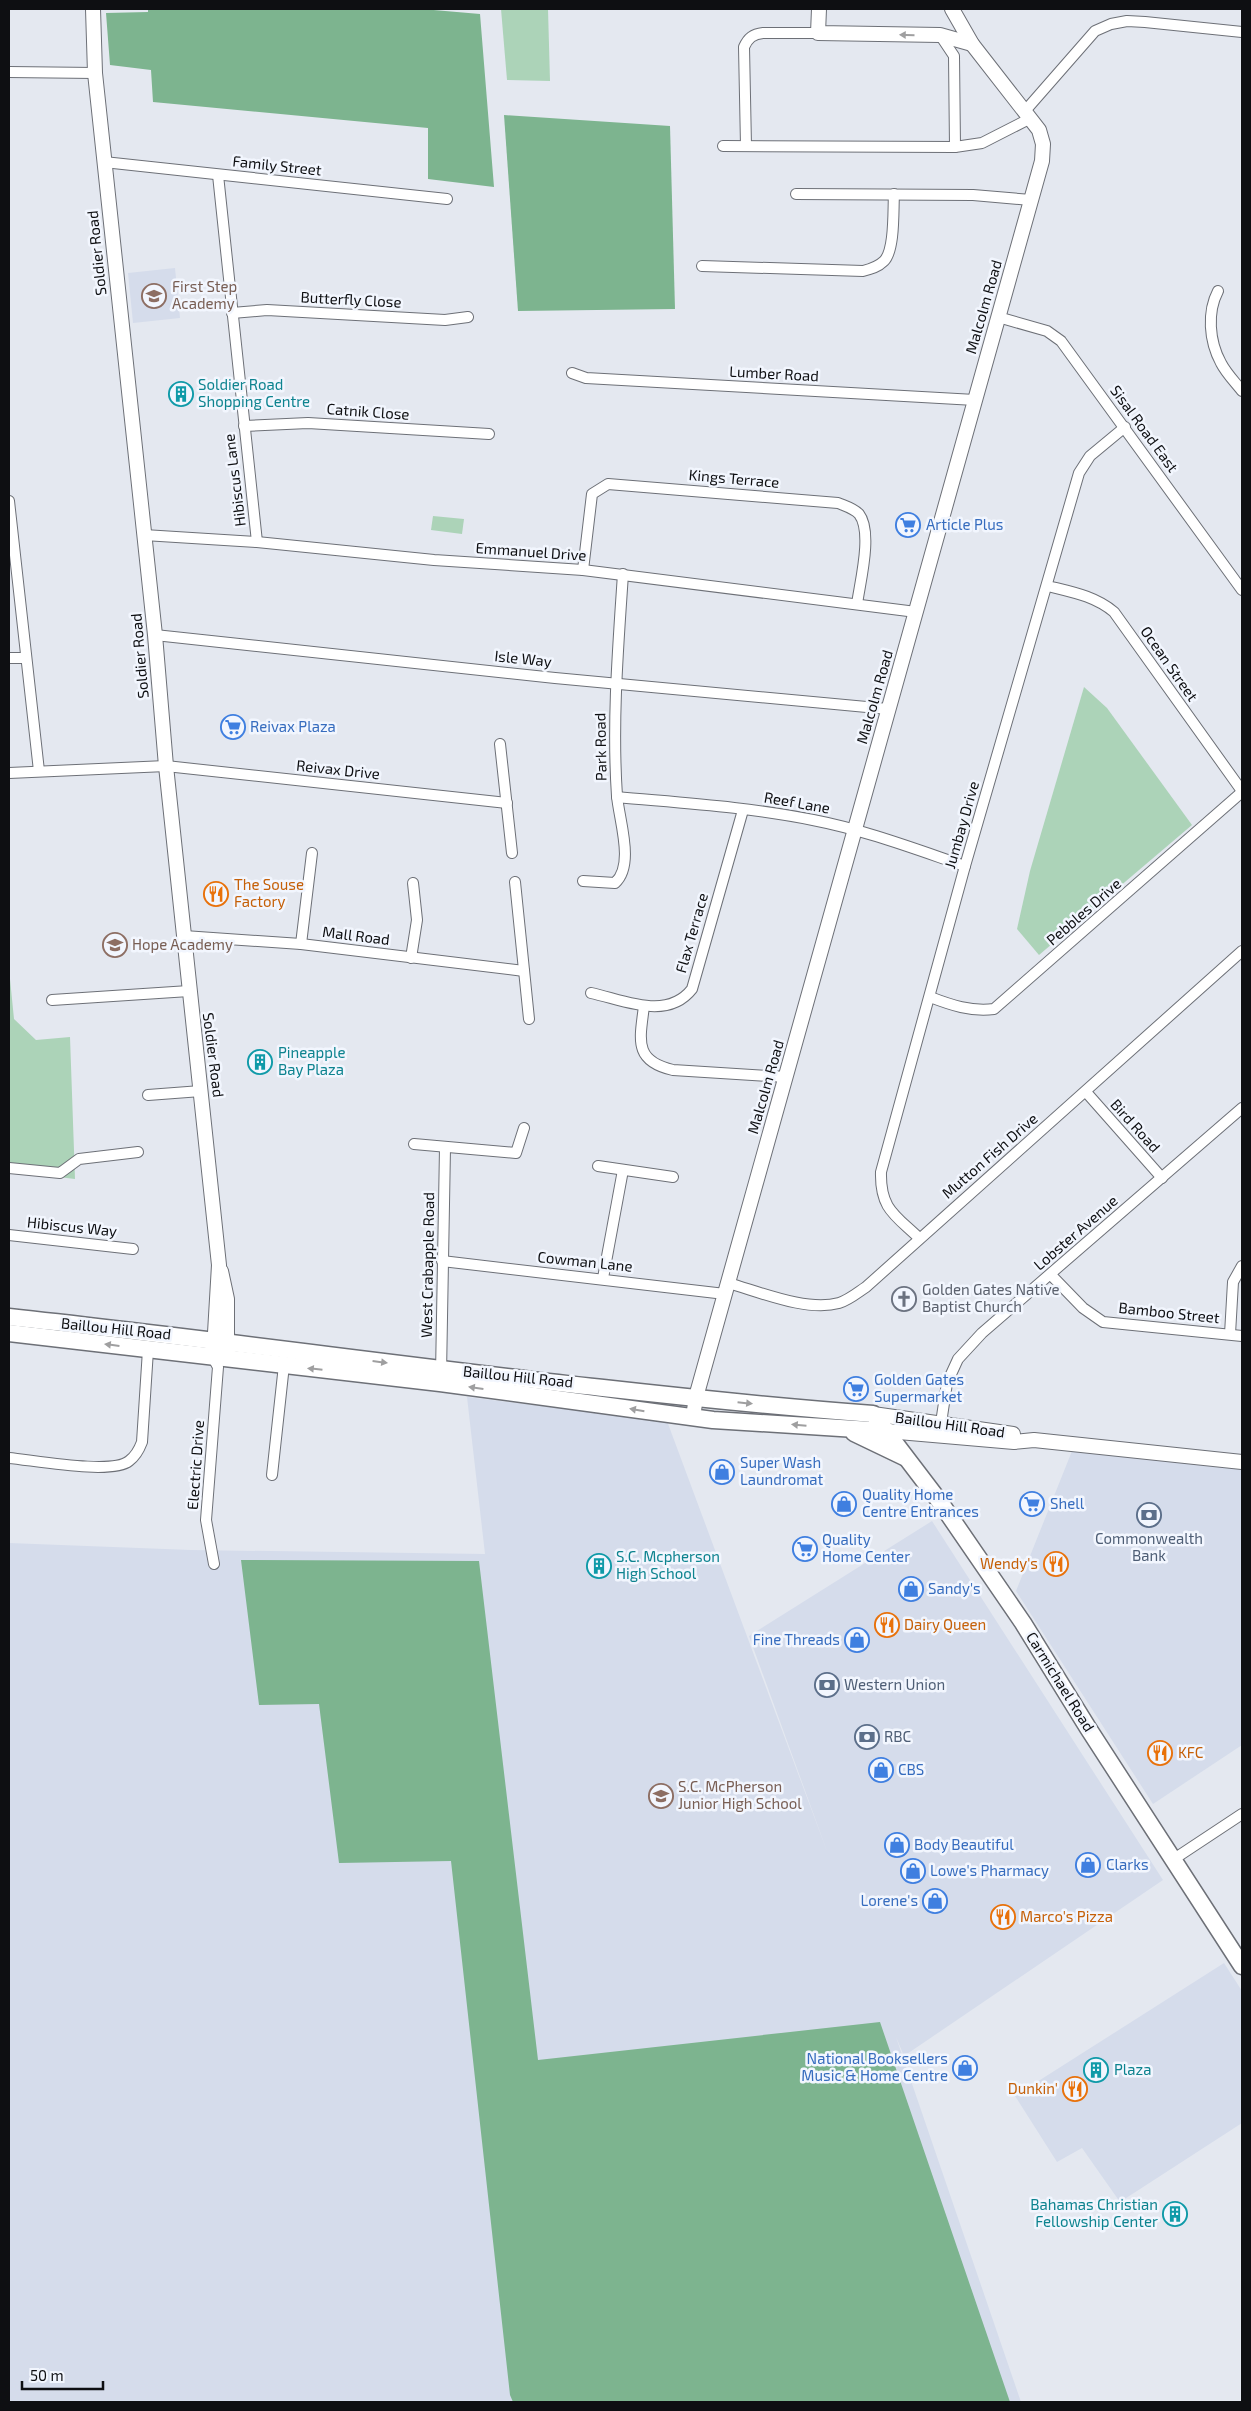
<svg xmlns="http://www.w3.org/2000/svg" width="1251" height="2411" viewBox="0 0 1251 2411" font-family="'Exo 2',sans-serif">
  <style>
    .built { fill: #d5dceb }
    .green { fill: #acd3b8 }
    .forest { fill: #7db48f }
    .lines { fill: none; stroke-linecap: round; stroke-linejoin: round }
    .street-casing { stroke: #6d7077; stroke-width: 12 }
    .secondary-casing { stroke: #6d7077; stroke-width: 16 }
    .primary-casing { stroke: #6d7077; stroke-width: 19 }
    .street { stroke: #fff; stroke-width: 10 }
    .secondary { stroke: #fff; stroke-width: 14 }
    .primary { stroke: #fff; stroke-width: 16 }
    .oneway { fill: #9f9fa0 }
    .labels { text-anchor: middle; stroke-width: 5; stroke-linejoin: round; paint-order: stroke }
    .street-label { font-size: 15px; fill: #0e0f12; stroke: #f2f6fe }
    .education-label { font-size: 15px; fill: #785e54; stroke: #f2f6fe; text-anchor: start }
    .culture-label { font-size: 15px; fill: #0d838f; stroke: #f2f6fe; text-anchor: start }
    .shop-label { font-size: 15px; fill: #366cbe; stroke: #f2f6fe; text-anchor: start }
    .food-label { font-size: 15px; fill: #c56008; stroke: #f2f6fe; text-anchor: start }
    .worship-label { font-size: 15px; fill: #5b616d; stroke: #f2f6fe; text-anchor: start }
    .service-label { font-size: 15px; fill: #4e5e75; stroke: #f2f6fe; text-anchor: start }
  </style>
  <rect width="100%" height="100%" fill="#e4e8f0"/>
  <g class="built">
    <polygon points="175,268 180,318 133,323 128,273"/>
    <polygon points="467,1397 667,1421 828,1854 749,1636 932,1521 1163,1880 904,2056 896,2037 1021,2402 9,2402 9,1543 191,1550 485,1554"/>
    <polygon points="1074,1446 1242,1465 1242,1745 1153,1804 1016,1591"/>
    <polygon points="1224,1963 1242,1991 1242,2123 1120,2202 1082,2148 1057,2162 1015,2096"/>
  </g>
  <g class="green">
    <polygon points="501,9 548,9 550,81 507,80"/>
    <polygon points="433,516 464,519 462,534 431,530"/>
    <polygon points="1084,687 1107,708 1192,825 1039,955 1017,929 1030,871"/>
    <polygon points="9,969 14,1019 36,1040 70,1037 75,1179 9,1171"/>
  </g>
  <g class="forest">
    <polygon points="148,9 422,9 480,14 494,187 428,179 428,128 153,102 151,70 110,65 106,13 148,12"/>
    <polygon points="504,115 670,126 675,309 518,311"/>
    <polygon points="241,1560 479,1561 538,2060 880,2022 1010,2402 513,2402 510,2395 451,1861 339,1863 319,1704 259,1705"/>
  </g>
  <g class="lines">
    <defs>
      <g id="street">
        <polyline points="940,35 954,56 955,147"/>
        <polyline points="9,72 95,73"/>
        <polyline points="1025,111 1095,31 1111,24 1127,21 1145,22 1242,32"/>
        <polyline points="723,146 955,147 982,143 1031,118"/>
        <path d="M746,146L744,47C748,38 753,34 763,33H818"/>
        <polyline points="104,162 447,199"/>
        <polyline points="218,175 257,542"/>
        <polyline points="796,194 973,195 1031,200"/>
        <path d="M702,266L863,271C871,269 878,267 884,261C895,250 893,210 894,194"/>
        <path d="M1218,291C1207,312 1209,341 1221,363C1226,373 1235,382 1242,391"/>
        <polyline points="232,313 267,310 445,320 468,317"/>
        <polyline points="998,317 1047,331 1061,341 1242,590"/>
        <polyline points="572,373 586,378 975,400"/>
        <polyline points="244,426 308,423 489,434"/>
        <polyline points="9,501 39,771"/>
        <polyline points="144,535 257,542 434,560 583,570 916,612"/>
        <path d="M583,570L592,494L608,484L838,503C845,506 853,508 859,514C873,532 860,582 857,604"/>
        <path d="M1048,586C1072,592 1095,596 1114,612L1242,791"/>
        <polyline points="155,635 555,678 888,709"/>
        <polyline points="9,658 26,658"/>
        <polyline points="500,744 512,853"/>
        <polyline points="9,773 166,766 507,803"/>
        <path d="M617,797C682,803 749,807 813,820C865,830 915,849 965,866"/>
        <path d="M583,881L615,883C635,865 619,820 617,796C612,722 618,648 623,574"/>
        <polyline points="515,882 529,1019"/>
        <polyline points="184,936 301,944 524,971"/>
        <polyline points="301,944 312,853"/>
        <polyline points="411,958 417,920 413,883"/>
        <path d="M591,993C624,1000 667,1021 692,989L743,810"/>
        <path d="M930,997C951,1005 971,1012 994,1009L1242,792"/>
        <polyline points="52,1000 189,991"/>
        <path d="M644,1006C640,1039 633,1061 673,1070L786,1077"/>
        <polyline points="1086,1092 1162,1178"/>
        <polyline points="148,1095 201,1091"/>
        <polyline points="414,1144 516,1153 524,1128"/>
        <polyline points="598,1166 673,1177"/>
        <polyline points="9,1168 60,1173 79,1159 138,1152"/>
        <polyline points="9,1235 133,1249"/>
        <path d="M919,1238C895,1215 880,1209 881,1172L965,866L1079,473L1090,456L1125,427"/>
        <polyline points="442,1261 725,1294"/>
        <polyline points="1051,1275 1083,1308 1103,1322 1242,1336"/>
        <polyline points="603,1278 623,1170"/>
        <path d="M728,1283C760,1292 807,1312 839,1303C849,1300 857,1293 866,1287L1242,951"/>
        <polyline points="1230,1334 1233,1282 1242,1266"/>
        <polyline points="213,1358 218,1367 206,1520 214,1564"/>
        <polyline points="441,1374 445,1148"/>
        <polyline points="941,1423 947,1383 958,1359 982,1333 1242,1108"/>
        <path d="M9,1458C33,1460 112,1475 129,1461C136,1456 139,1450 142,1442L148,1350"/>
        <polyline points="272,1475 284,1365"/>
        <polyline points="1174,1859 1242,1814"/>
      </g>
      <g id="secondary">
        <polyline points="93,9 95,73 155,635 166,766 219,1265 214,1350"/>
        <polyline points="819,9 818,33 940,35 972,44"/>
        <polyline points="221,1271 227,1299 227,1353"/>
        <polyline points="873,1414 1013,1434"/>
        <polyline points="693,1417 696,1397 1042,161 1043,144 1039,130 972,44 952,9"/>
        <polyline points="887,1431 1014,1442 1034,1440 1242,1462"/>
      </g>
      <g id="primary">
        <path d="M9,1317C297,1348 584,1392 873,1414L940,1502L1023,1623L1088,1728L1242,1966"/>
        <polyline points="9,1333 440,1383 713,1420 887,1431"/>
        <polyline points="854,1433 904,1457"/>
      </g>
    </defs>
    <use href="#street" class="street-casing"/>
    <use href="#secondary" class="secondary-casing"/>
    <use href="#primary" class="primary-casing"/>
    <use href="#street" class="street"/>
    <use href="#secondary" class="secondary"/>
    <use href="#primary" class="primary"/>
  </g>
  <defs><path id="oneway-solid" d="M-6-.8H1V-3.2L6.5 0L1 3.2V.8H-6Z" transform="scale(1.25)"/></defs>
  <g class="oneway">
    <use href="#oneway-solid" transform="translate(907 35) rotate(-179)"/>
    <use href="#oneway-solid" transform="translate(112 1345) rotate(-173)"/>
    <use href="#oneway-solid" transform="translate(380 1362) rotate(7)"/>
    <use href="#oneway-solid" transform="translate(315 1369) rotate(-174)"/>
    <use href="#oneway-solid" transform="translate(476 1388) rotate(-172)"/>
    <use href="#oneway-solid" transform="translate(745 1403) rotate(6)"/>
    <use href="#oneway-solid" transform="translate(637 1410) rotate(-170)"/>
    <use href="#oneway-solid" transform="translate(799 1425) rotate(-175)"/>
  </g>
  <defs>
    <symbol id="school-ring" viewBox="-11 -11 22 22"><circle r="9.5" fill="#f2f6fe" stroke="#8d6e63" stroke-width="1.5"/><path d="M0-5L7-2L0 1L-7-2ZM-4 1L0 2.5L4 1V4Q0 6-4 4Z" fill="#8d6e63"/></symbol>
    <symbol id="building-ring" viewBox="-11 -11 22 22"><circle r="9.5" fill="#f2f6fe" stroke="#0f9aa8" stroke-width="1.5"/><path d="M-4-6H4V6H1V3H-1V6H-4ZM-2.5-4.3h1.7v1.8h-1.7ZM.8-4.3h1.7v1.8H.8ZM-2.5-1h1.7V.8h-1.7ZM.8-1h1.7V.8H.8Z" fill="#0f9aa8"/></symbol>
    <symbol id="supermarket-ring" viewBox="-11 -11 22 22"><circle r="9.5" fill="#f2f6fe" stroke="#3f7fe0" stroke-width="1.5"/><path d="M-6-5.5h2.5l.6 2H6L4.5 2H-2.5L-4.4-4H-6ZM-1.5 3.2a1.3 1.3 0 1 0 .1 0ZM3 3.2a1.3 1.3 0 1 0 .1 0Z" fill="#3f7fe0"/></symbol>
    <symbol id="restaurant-ring" viewBox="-11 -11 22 22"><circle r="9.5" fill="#f2f6fe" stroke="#e8710a" stroke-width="1.5"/><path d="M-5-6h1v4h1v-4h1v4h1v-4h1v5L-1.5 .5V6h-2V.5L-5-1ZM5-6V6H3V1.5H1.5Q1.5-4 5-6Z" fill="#e8710a"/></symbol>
    <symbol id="church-ring" viewBox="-11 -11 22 22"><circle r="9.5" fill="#f2f6fe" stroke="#6b7280" stroke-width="1.5"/><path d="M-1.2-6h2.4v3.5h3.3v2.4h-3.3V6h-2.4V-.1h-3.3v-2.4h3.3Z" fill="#6b7280"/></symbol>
    <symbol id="shop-ring" viewBox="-11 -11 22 22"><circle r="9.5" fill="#f2f6fe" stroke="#3f7fe0" stroke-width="1.5"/><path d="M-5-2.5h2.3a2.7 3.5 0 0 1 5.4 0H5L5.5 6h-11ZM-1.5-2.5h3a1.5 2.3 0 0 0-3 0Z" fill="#3f7fe0"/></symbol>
    <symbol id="bank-ring" viewBox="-11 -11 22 22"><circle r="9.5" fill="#f2f6fe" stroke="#5c6f8a" stroke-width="1.5"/><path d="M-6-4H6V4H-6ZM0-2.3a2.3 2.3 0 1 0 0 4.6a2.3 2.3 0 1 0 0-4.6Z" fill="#5c6f8a"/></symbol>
  </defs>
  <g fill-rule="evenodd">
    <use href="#school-ring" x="140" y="282" width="28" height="28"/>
    <use href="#building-ring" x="167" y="380" width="28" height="28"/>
    <use href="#supermarket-ring" x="894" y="511" width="28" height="28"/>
    <use href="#supermarket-ring" x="219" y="713" width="28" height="28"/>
    <use href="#restaurant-ring" x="202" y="880" width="28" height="28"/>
    <use href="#school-ring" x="101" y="931" width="28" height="28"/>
    <use href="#building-ring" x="246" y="1048" width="28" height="28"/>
    <use href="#church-ring" x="890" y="1285" width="28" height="28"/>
    <use href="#supermarket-ring" x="842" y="1375" width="28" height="28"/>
    <use href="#shop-ring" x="708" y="1458" width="28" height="28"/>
    <use href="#shop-ring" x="830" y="1490" width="28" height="28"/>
    <use href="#supermarket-ring" x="1018" y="1490" width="28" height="28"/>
    <use href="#bank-ring" x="1135" y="1501" width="28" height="28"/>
    <use href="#supermarket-ring" x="791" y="1535" width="28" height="28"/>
    <use href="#restaurant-ring" x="1042" y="1550" width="28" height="28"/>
    <use href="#building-ring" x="585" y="1552" width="28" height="28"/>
    <use href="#shop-ring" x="897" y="1575" width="28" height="28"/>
    <use href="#restaurant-ring" x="873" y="1611" width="28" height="28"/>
    <use href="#shop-ring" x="843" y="1626" width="28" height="28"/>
    <use href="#bank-ring" x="813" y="1671" width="28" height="28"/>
    <use href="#bank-ring" x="853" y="1723" width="28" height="28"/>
    <use href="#restaurant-ring" x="1146" y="1739" width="28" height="28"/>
    <use href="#shop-ring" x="867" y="1756" width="28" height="28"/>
    <use href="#school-ring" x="647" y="1782" width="28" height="28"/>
    <use href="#shop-ring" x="883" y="1831" width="28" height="28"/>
    <use href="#shop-ring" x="1074" y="1851" width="28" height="28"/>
    <use href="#shop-ring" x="899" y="1857" width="28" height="28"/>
    <use href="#shop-ring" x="921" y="1887" width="28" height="28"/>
    <use href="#restaurant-ring" x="989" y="1903" width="28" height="28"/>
    <use href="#shop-ring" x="951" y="2054" width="28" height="28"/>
    <use href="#building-ring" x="1082" y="2056" width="28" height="28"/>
    <use href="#restaurant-ring" x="1061" y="2075" width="28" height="28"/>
    <use href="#building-ring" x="1161" y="2200" width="28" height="28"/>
  </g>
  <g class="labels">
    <g class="street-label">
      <text transform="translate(277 166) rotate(6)" y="5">Family Street</text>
      <text transform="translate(97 253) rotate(-96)" y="5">Soldier Road</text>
      <text transform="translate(351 300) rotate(3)" y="5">Butterfly Close</text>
      <text transform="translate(984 307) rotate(-74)" y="5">Malcolm Road</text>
      <text transform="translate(774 374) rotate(3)" y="5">Lumber Road</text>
      <text transform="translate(368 412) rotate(4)" y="5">Catnik Close</text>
      <text transform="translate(1144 429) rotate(54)" y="5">Sisal Road East</text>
      <text transform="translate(734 479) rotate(5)" y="5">Kings Terrace</text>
      <text transform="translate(235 480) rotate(-97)" y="5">Hibiscus Lane</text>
      <text transform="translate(531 552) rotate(4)" y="5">Emmanuel Drive</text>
      <text transform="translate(140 656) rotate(-95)" y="5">Soldier Road</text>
      <text transform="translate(523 659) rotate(6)" y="5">Isle Way</text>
      <text transform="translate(1169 664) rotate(55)" y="5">Ocean Street</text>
      <text transform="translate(875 697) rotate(-74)" y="5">Malcolm Road</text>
      <text transform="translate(601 747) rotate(-91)" y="5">Park Road</text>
      <text transform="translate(338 770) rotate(6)" y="5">Reivax Drive</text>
      <text transform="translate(797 803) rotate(10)" y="5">Reef Lane</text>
      <text transform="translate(962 825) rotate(-74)" y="5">Jumbay Drive</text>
      <text transform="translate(1084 912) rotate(-41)" y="5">Pebbles Drive</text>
      <text transform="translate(692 933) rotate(-74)" y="5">Flax Terrace</text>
      <text transform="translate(356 936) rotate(7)" y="5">Mall Road</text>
      <text transform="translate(213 1055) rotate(83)" y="5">Soldier Road</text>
      <text transform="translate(766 1087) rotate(-74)" y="5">Malcolm Road</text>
      <text transform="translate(1135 1126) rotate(48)" y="5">Bird Road</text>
      <text transform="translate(990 1156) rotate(-41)" y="5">Mutton Fish Drive</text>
      <text transform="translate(72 1227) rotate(6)" y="5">Hibiscus Way</text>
      <text transform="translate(1076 1233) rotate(-41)" y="5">Lobster Avenue</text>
      <text transform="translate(585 1262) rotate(6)" y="5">Cowman Lane</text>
      <text transform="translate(428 1265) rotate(-89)" y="5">West Crabapple Road</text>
      <text transform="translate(1169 1313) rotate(6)" y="5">Bamboo Street</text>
      <text transform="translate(116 1329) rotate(6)" y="5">Baillou Hill Road</text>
      <text transform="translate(518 1377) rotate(6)" y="5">Baillou Hill Road</text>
      <text transform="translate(950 1425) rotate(8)" y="5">Baillou Hill Road</text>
      <text transform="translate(196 1465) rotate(-86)" y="5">Electric Drive</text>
      <text transform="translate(1060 1682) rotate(58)" y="5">Carmichael Road</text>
    </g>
    <g class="education-label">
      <text x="172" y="292">First Step<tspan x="172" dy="17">Academy</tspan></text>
      <text x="132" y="950">Hope Academy</text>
      <text x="678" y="1792">S.C. McPherson<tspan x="678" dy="17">Junior High School</tspan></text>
    </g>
    <g class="culture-label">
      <text x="198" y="390">Soldier Road<tspan x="198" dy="17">Shopping Centre</tspan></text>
      <text x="278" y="1058">Pineapple<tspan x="278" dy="17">Bay Plaza</tspan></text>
      <text x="616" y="1562">S.C. Mcpherson<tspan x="616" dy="17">High School</tspan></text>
      <text x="1114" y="2075">Plaza</text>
      <text x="1158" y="2210" text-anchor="end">Bahamas Christian<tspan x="1158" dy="17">Fellowship Center</tspan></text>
    </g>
    <g class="shop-label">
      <text x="926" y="530">Article Plus</text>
      <text x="250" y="732">Reivax Plaza</text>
      <text x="874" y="1385">Golden Gates<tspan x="874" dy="17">Supermarket</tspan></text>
      <text x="740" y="1468">Super Wash<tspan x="740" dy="17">Laundromat</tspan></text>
      <text x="862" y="1500">Quality Home<tspan x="862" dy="17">Centre Entrances</tspan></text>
      <text x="1050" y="1509">Shell</text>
      <text x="822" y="1545">Quality<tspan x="822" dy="17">Home Center</tspan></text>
      <text x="928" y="1594">Sandy's</text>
      <text x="840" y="1645" text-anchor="end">Fine Threads</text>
      <text x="898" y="1775">CBS</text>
      <text x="914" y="1850">Body Beautiful</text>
      <text x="1106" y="1870">Clarks</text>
      <text x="930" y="1876">Lowe's Pharmacy</text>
      <text x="918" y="1906" text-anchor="end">Lorene's</text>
      <text x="948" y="2064" text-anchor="end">National Booksellers<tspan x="948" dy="17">Music &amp; Home Centre</tspan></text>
    </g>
    <g class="food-label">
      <text x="234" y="890">The Souse<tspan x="234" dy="17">Factory</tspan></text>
      <text x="1038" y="1569" text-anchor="end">Wendy's</text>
      <text x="904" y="1630">Dairy Queen</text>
      <text x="1178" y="1758">KFC</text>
      <text x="1020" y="1922">Marco's Pizza</text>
      <text x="1058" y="2094" text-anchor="end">Dunkin'</text>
    </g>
    <g class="worship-label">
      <text x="922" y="1295">Golden Gates Native<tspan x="922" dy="17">Baptist Church</tspan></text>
    </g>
    <g class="service-label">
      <text x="1149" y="1544" text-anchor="middle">Commonwealth<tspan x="1149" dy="17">Bank</tspan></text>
      <text x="844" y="1690">Western Union</text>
      <text x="884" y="1742">RBC</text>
    </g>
  </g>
  <rect width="1251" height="2411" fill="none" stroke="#0e0f12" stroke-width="20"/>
  <path d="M22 2381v8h81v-8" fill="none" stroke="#0e0f12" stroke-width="2.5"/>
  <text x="30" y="2381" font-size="15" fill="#0e0f12" stroke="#f2f6fe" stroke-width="4" paint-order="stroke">50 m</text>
</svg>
